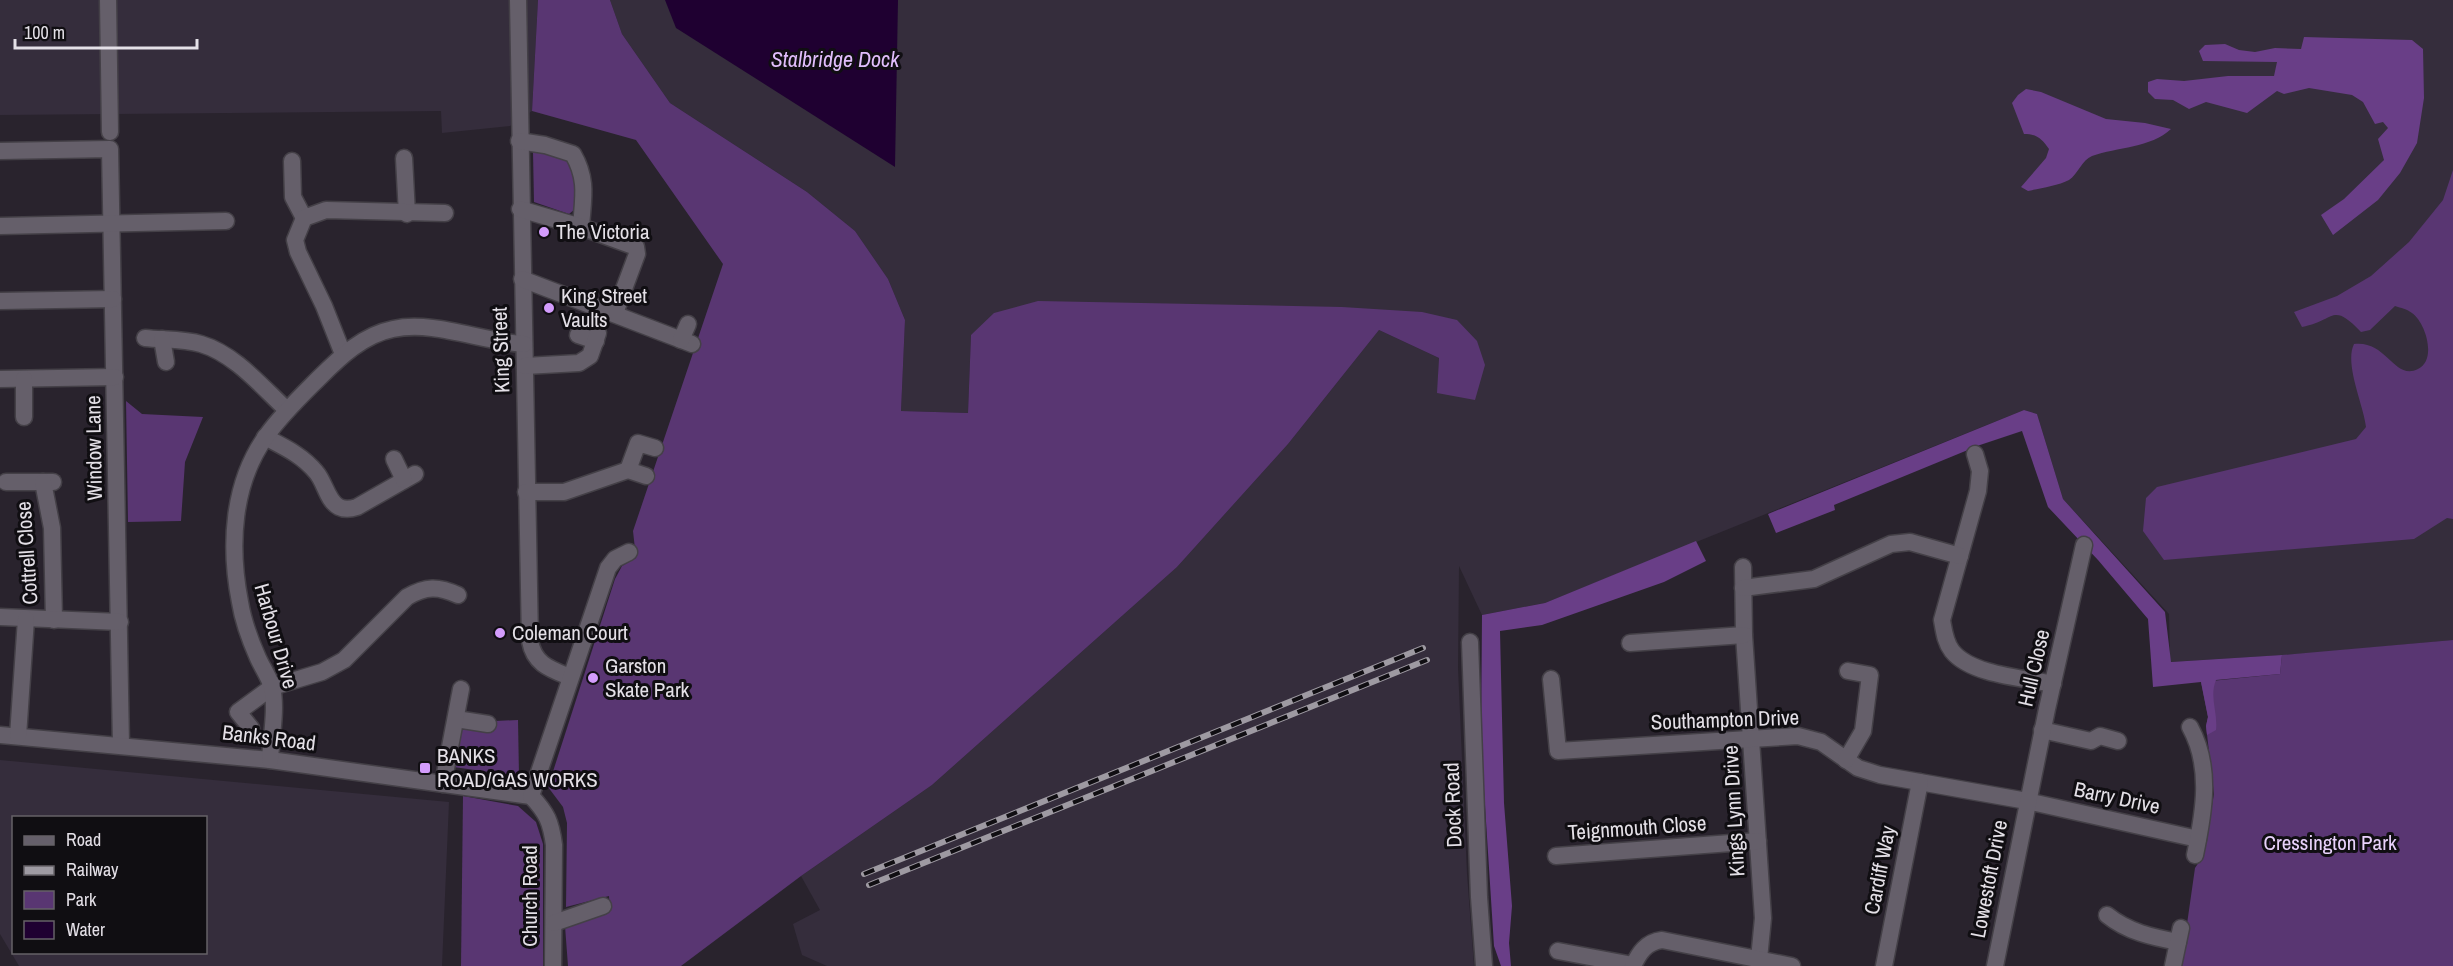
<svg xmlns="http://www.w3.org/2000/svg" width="2453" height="966" viewBox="0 0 2453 966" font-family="'Archivo Narrow',sans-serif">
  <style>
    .built { fill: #352d3c; fill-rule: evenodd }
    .green { fill: #593672 }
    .forest { fill: #693e87 }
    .water { fill: #1f0031 }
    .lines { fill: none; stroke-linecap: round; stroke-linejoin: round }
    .minor-casing { stroke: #444047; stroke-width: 19 }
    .minor { stroke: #655f6a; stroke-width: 16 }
    .rail-casing { stroke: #9e9aa2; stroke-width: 6 }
    .rail { stroke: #100e12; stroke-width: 4; stroke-dasharray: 11; stroke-linecap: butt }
    .poi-dot { fill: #d39cfc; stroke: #100e12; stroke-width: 2 }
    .labels { text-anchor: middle; stroke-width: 6; stroke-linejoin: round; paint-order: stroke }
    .poi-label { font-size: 21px; fill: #e4e0e7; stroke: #100e12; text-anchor: start }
    .street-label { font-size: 21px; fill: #e4e0e7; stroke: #100e12 }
    .park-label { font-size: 21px; fill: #e9d2fc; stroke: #100e12 }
    .water-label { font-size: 22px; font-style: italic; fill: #e0bdfb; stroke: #100e12 }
  </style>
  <rect width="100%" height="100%" fill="#29232d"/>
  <g class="built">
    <polygon points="0,0 538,0 532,111 510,126 442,133 441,111 0,115"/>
    <polygon points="610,0 2453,0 2453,640 2314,653 2170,662 2169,614 2063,499 2037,414 2024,410 1545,603 1482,615 1459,566 1458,668 1467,874 1474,966 827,966 802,955 793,924 820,910 801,876 932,785 1177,567 1288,444 1379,330 1439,358 1438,393 1457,320 971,335 968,413 901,411 905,320 888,279 855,231 807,192 670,103 622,34"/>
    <path d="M0,760L449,802L442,966H19L0,934ZM14,818H206V952H14Z"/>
  </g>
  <g class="green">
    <polygon points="538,0 610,0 622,34 670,103 807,192 855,231 888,279 905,320 901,411 968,413 971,335 994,313 1038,301 1342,307 1422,312 1457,320 1477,341 1485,365 1475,400 1437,393 1439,358 1379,330 1288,444 1177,567 932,785 801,876 681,966 568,966 565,926 610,911 609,896 566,907 567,823 563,807 548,787 615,579 622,566 636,558 633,531 723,264 636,140 532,111"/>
    <polygon points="536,150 571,161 579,183 575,209 569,214 534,202 533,152"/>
    <path d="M2453,170V519L2447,518L2414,539L2164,560L2143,531L2146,498L2157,487L2356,439L2366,427C2364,406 2344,364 2354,344C2387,340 2394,381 2418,369C2437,360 2426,323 2412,313C2407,309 2401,308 2395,306L2370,330L2361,332C2331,301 2336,321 2302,327L2294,312L2337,296L2371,276L2409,242L2443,200Z"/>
    <polygon points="126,401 142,414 203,417 185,462 181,521 128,522"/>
    <polygon points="2453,640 2453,966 2181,966 2195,868 2203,856 2214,794 2206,726 2208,717 2201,682 2280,674 2282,655"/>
    <polygon points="518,720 519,776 453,767 458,731 495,721"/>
    <polygon points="463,796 518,806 536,822 543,844 543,966 461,966"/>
  </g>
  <g class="forest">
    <polygon points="2304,37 2412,40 2423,49 2424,98 2417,143 2400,173 2378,200 2333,235 2321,215 2344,199 2384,160 2378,139 2388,128 2383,122 2375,124 2363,102 2352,95 2309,88 2284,94 2277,91 2247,113 2206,102 2189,109 2173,100 2155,99 2148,92 2148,82 2157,79 2184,81 2228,76 2274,76 2277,62 2203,61 2199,51 2205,45 2225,44 2239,50 2255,52 2275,48 2301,49"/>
    <path d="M2026,89L2041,92L2106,119L2145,123L2171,129C2151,148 2117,147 2092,156C2082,160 2078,174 2069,180C2058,186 2040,188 2028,191L2021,187L2046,158L2049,149C2042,139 2037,134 2024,134L2012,103L2018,95Z"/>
    <path d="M2024,410L2037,414L2063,499L2165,612L2171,662L2282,655L2280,674L2216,680C2209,697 2218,712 2216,730L2207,735L2206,726L2208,717L2201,682L2153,687L2148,619L2098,560L2048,507L2022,431L1980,445L1834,505L1835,510L1776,533L1768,514Z"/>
    <polygon points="1696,541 1706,561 1664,582 1542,625 1500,631 1504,803 1512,906 1509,943 1511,966 1501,966 1494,946 1481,743 1482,615 1545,603"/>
  </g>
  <polygon class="water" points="665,0 898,0 895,167 676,28"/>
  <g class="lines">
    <defs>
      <g id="minor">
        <polyline points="108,0 110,132"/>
        <path d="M518,0L530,641C534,664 550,669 570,677"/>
        <path d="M519,141L545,145L573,154C588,180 583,198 581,227"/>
        <polyline points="0,151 110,149 121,745"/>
        <polyline points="404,158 407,214"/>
        <polyline points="292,161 293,197 304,218"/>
        <polyline points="520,209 581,227 636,247 637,254 615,313"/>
        <polyline points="0,226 226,221"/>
        <polyline points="522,279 692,344"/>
        <polyline points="0,301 113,299"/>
        <polyline points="578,335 596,341"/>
        <path d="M145,338C163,340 184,339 201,344C235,354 262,387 287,410"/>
        <polyline points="162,339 166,362"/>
        <polyline points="681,340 688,324"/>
        <polyline points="343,354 324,306 298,252 295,240 304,218 326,210 445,213"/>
        <polyline points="525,366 579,363 590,356 598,333"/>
        <polyline points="0,379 115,377"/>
        <polyline points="24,417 24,379"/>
        <path d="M265,437C284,447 302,455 316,472C325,482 327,501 339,507C345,510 351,509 357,507L415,474"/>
        <path d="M1975,454L1980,471L1978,491L1942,620C1944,631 1945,642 1952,651C1971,675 2024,678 2053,684"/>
        <polyline points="394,459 404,480"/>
        <polyline points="628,470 646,476"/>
        <polyline points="6,482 53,482"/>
        <polyline points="43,482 52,528 54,620"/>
        <polyline points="526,492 564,492 628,470 638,443 655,448"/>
        <polyline points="1743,567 1744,635 1763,918 1759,959"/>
        <polyline points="1743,588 1814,579 1891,544 1910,542 1960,556"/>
        <polyline points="0,617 120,622"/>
        <polyline points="1470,642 1479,897 1484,966"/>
        <polyline points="1630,643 1744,635"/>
        <polyline points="1551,679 1558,751 1798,736 1821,742 1858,768 1880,775 2027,801 2198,839"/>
        <polyline points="456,719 488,724"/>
        <path d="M2190,727C2212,767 2204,812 2195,855"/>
        <path d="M251,728L238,712L272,687L322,672L344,660L407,597C426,586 438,586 458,595"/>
        <polyline points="2042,730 2091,741 2100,736 2118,741"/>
        <polyline points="0,735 270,760 531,796"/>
        <polyline points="18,736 26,619"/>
        <path d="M270,760C271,737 277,709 272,687C269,677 262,667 258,658C250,640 243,621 240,602C229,546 232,483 267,435C282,414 300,397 319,378C340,357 363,335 393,329C434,320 482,342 524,344"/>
        <polyline points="1846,760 1863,731 1870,675 1848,671"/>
        <polyline points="443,784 461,689"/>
        <polyline points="531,796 608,568 615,559 629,552"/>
        <path d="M531,796C547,813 551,822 554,845L553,966"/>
        <polyline points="1556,856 1758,841"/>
        <path d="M2107,915C2128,932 2152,937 2178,942"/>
        <polyline points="554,923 603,906"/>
        <polyline points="1558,951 1633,965"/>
        <path d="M1633,966C1639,953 1646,942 1662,940L1792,966"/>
        <polyline points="1884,966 1920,782"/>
        <polyline points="1995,966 2047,709 2084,545"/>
        <polyline points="2173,966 2181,928"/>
      </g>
    </defs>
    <use href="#minor" class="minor-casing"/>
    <use href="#minor" class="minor"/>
    <defs>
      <g id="rail">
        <polyline points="864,874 1423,648"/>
        <polyline points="869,885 1427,660"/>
      </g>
    </defs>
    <use href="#rail" class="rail-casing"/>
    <use href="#rail" class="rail"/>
  </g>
  <g class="poi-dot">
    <circle cx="544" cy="232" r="6"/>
    <circle cx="549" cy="308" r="6"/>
    <circle cx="500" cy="633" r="6"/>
    <circle cx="593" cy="678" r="6"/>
    <rect x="419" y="762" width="12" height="12" rx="3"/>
  </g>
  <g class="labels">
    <g class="poi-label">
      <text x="556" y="239">The Victoria</text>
      <text x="561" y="303">King Street<tspan x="561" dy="24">Vaults</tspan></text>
      <text x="512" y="640">Coleman Court</text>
      <text x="605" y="673">Garston<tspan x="605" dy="24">Skate Park</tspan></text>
      <text x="437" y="763">BANKS<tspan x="437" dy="24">ROAD/GAS WORKS</tspan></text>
    </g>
    <g class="street-label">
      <text transform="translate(501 350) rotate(-92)" y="7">King Street</text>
      <text transform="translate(94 448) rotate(-91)" y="7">Window Lane</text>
      <text transform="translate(27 553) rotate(-94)" y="7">Cottrell Close</text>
      <text transform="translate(276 636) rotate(74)" y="7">Harbour Drive</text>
      <text transform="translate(2034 668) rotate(-77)" y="7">Hull Close</text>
      <text transform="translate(1725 720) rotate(-2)" y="7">Southampton Drive</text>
      <text transform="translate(269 738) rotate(7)" y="7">Banks Road</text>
      <text transform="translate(2117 798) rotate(12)" y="7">Barry Drive</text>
      <text transform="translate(1453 805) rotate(-92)" y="7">Dock Road</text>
      <text transform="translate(1734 811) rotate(-93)" y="7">Kings Lynn Drive</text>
      <text transform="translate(1637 828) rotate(-4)" y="7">Teignmouth Close</text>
      <text transform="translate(1880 870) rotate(-79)" y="7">Cardiff Way</text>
      <text transform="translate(1989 879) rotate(-79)" y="7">Lowestoft Drive</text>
      <text transform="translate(530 896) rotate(-90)" y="7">Church Road</text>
    </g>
    <g class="park-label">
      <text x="2330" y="850">Cressington Park</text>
    </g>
    <g class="water-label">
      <text x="835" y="67">Stalbridge Dock</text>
    </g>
  </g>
  <rect x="12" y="816" width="195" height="138" fill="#100e12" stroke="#656267" stroke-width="1.5"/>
  <rect x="24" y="836" width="30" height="9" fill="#655f6a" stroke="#656267" stroke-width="1.5"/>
  <text x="66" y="846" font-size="18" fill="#e4e0e7">Road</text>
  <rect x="24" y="866" width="30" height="9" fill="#9e9aa2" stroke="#656267" stroke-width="1.5"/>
  <text x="66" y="876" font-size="18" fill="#e4e0e7">Railway</text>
  <rect x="24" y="891" width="30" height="18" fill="#593672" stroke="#656267" stroke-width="1.5"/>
  <text x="66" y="906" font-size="18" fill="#e4e0e7">Park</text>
  <rect x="24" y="921" width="30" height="18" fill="#1f0031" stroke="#656267" stroke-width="1.5"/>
  <text x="66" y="936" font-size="18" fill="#e4e0e7">Water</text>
  <path d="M15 39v9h182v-9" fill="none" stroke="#e4e0e7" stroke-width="3"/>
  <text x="24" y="39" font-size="18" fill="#e4e0e7" stroke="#100e12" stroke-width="4.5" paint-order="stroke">100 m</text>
</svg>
